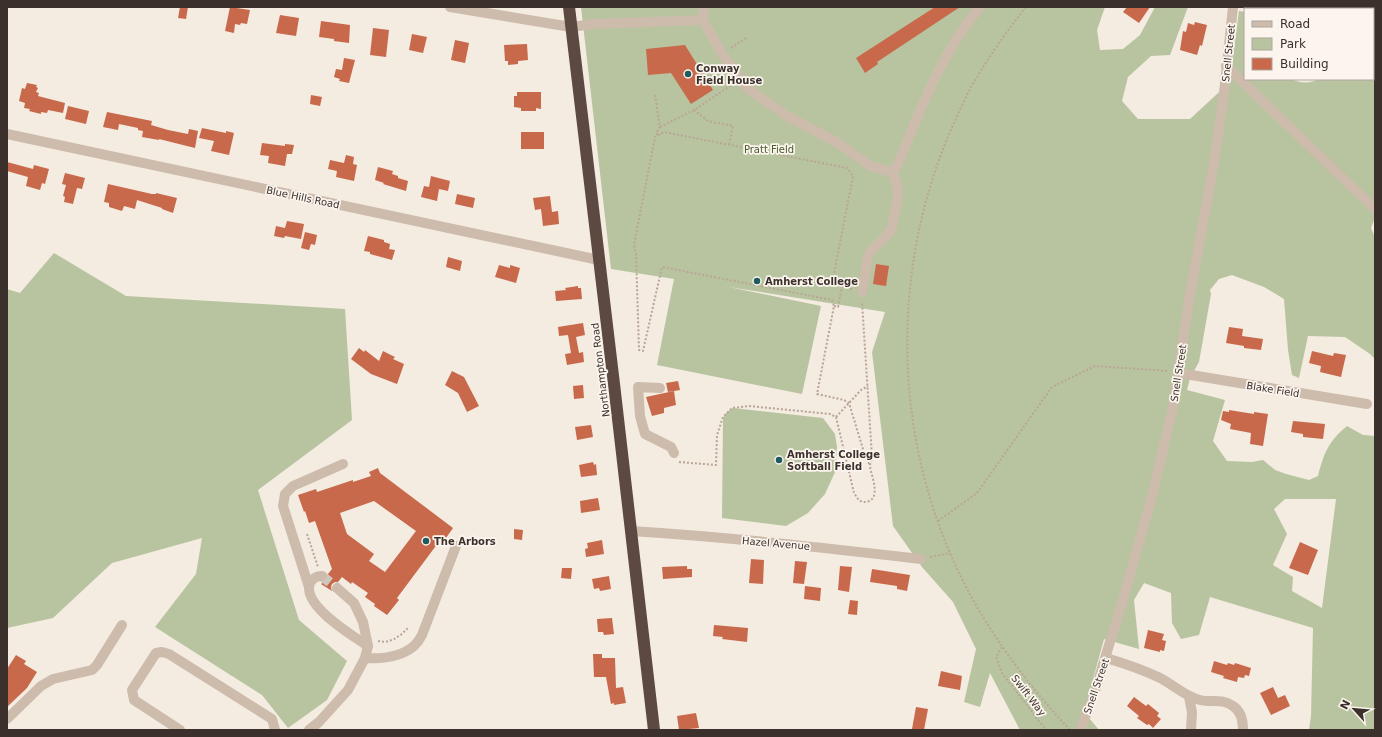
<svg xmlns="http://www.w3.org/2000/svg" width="1382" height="737" viewBox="0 0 1382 737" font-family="'DejaVu Sans',sans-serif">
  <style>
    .green { fill: #b8c4a0; fill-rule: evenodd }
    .building { fill: #c8694b; fill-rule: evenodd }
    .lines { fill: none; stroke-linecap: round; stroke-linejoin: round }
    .minor-tunnel { stroke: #cfc6bd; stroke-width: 10; stroke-dasharray: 10 5; stroke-linecap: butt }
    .path { stroke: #b9a596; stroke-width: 2; stroke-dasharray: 2 2; stroke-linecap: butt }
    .minor { stroke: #cdbbac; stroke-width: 10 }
    .highway { stroke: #5c4a42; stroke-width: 12 }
    .poi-dot { fill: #1f5a5e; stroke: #fbf5ee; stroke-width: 1.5 }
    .labels { text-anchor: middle; stroke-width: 3.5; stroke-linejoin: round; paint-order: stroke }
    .street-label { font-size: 10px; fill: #3b302b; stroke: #fbf5ee }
    .poi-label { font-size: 10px; font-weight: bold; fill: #3b302b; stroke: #fbf5ee; text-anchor: start }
    .park-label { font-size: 10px; fill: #4a5a2e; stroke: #fbf5ee }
  </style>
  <rect width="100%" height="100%" fill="#f4ebe1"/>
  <g class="green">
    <path d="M581,7H1105L1097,30L1100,50L1123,49L1140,35L1155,7H1188L1170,55L1151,56L1128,77L1122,101L1138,119H1190L1230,82L1239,11L1245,12V79H1291C1300,83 1310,84 1319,79H1373V43L1375,42V218L1371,228L1375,237V359L1370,354L1345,337L1308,336L1299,378L1292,375L1288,350L1284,299L1264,287L1232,275L1219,279L1210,290L1211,294L1199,362L1190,378L1187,390L1225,400L1213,441L1227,461L1252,462L1263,460L1275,470L1286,474L1309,480L1318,476C1324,453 1328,442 1347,426L1363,435L1375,436V730H1309L1311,716L1313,628L1210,597L1199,635L1181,639L1172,623L1171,593L1144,583L1134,600L1139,649L1104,639L1084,712L1099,730H1020L990,673L980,707L964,702L976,649L953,602L922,567L893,526L872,352L885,312L729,287L821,306L802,394L657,365L674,279L611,269ZM1285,499H1336L1322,608L1292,591L1293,577L1273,565L1287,534L1274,509Z"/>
    <polygon points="54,253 126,296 345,309 352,420 258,490 299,620 347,661 327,700 288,728 262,695 155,627 196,574 202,538 112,563 53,618 7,628 7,289 20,293"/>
    <polygon points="733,408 823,418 835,434 837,447 835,472 825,494 808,513 786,526 722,518 723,418 727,412"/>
  </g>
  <g class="building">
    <polygon points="180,7 188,7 186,19 178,18"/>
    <polygon points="230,7 250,10 247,24 241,23 240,25 235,24 234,33 225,31"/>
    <polygon points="935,7 960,7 877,62 878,64 865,73 856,58"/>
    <polygon points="1127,7 1150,7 1139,23 1123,12"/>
    <polygon points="280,15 299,18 296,36 276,33"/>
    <polygon points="321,21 350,25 349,43 334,41 334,39 319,37"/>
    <polygon points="1195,22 1207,25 1202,46 1200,45 1197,55 1180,50 1183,31 1186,32 1188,23 1194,25"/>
    <polygon points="373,28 389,30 386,57 370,55"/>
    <polygon points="412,34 427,37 423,53 409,50"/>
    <polygon points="455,40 469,43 465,63 451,60"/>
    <polygon points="527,44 528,60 518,61 518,64 508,65 508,61 505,61 504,45"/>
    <polygon points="685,45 713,90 691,104 671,73 648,75 646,49"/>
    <polygon points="344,58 355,60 349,83 339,81 340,79 334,77 336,69 342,70"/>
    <polygon points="27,83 37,85 36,87 38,88 36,92 39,93 38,96 65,103 63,113 48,110 47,113 41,112 41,114 29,111 30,109 24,108 25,103 19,101 22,88 25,89"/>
    <polygon points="517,92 541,92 541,109 536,108 536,111 521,111 521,108 514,107 514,96 517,96"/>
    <polygon points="311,95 322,97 320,106 310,104"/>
    <polygon points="68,106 89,111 86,124 65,119"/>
    <polygon points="107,112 152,121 151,125 168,130 188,134 189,129 198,131 195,148 159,139 159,140 142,137 143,131 138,130 138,128 119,124 118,130 103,127"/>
    <polygon points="202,128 226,133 226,131 234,133 229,155 211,151 214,141 199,138"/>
    <rect x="521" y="132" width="23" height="17"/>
    <polygon points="262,143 285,146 285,144 294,145 292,154 287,154 285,166 268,163 269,156 260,155"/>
    <polygon points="346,155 354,157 353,164 357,165 354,181 336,177 337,171 328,169 330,160 344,163"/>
    <polygon points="7,162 33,169 34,165 49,169 45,184 42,183 40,190 26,186 28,177 7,171"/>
    <polygon points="378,167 393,171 392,174 398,176 398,178 408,181 406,191 383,184 384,183 375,180"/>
    <polygon points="65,173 85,178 82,189 77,188 73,204 64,202 65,197 63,196 66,185 62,184"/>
    <polygon points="431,176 450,181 448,191 439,189 437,201 421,197 424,186 429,187"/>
    <polygon points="108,184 152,194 156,194 156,193 177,198 173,213 162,209 162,208 137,200 135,209 124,206 122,211 109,207 109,203 104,202"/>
    <polygon points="457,194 475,198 473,208 455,204"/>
    <polygon points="550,196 552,212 558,211 559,224 543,226 541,209 535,210 533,198"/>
    <polygon points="287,221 304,224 301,239 285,236 284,238 274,236 276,226 285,228"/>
    <polygon points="305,232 317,235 315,245 311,244 309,250 301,248"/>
    <polygon points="368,236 384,240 384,242 390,244 389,249 395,250 392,260 370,254 370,252 364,251"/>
    <polygon points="448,257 462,261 460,271 446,267"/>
    <polygon points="876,264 889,266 886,286 873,284"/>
    <polygon points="499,265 510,268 510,265 520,268 516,283 495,277"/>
    <polygon points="578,286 578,288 581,288 582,299 556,301 555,291 566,290 565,288"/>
    <polygon points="583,323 585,335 576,337 579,353 583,352 584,362 567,365 565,354 571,353 568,335 559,336 558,327"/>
    <polygon points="1229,327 1243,329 1242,336 1263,339 1261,350 1244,348 1244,346 1226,343"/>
    <polygon points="359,348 364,352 365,350 379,361 383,351 395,357 393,359 404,364 397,384 371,374 351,359"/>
    <polygon points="1312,351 1333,356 1334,353 1346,355 1341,377 1320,372 1321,366 1309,363"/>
    <polygon points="452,371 464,377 479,406 467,412 458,393 445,385"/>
    <polygon points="678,381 680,390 668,392 666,383"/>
    <polygon points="583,385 584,398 574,399 573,386"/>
    <polygon points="674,391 676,405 664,408 664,413 652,416 646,397"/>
    <polygon points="1229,410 1254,414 1254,412 1268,414 1263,446 1250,444 1251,433 1230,429 1231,424 1221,420 1223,411 1229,412"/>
    <polygon points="1293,421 1325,424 1323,439 1303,437 1303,434 1291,432"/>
    <polygon points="591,425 593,437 577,440 575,427"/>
    <polygon points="593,462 594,465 596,464 597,475 581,477 579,465"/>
    <path d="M378,468L380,473L453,528L441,545L438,543L397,598L399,600L387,615L374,606L375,604L365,597L368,593L352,582L351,584L342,577L338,582H335L332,584L331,587L332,591L321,584L328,579V574L332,569L315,521L309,523L305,511L304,512L298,495L316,489L317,492L353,480V482L371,476L369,472ZM374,501L416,531L385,572L369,561L374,554L347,534L340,513Z"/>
    <polygon points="598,498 600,510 581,513 580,501"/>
    <polygon points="514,529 523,530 522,540 514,539"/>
    <polygon points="602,540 604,554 586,557 585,549 588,548 587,543"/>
    <polygon points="1300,542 1318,550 1308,575 1289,568"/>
    <polygon points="751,559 764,560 763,584 749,583"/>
    <polygon points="795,561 807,562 804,584 793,583"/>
    <polygon points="687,566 687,569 692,569 692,577 663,579 662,567"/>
    <polygon points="840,566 852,567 849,592 838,590"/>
    <polygon points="562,568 572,568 571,579 561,578"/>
    <polygon points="872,569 910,575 907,591 897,589 897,586 870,582"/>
    <polygon points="609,576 611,589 600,591 599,588 594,589 592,579"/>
    <polygon points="805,586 821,588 820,601 804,599"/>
    <polygon points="850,600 858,601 857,615 848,614"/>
    <polygon points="612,618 614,634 604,635 603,632 598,632 597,619"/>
    <polygon points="714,625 748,628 747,642 722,639 723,637 713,636"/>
    <polygon points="1148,630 1164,634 1162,640 1166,641 1164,651 1160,650 1160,652 1144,648"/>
    <polygon points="593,654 602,654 602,658 615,658 616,688 623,687 626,703 614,705 614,703 611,704 606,677 594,677"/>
    <polygon points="16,655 26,661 24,664 37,672 27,688 7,707 7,669"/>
    <polygon points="1214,661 1227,665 1228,663 1234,665 1235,663 1251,668 1249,676 1245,675 1244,678 1238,677 1237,682 1223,678 1224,676 1211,672"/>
    <polygon points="941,671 962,676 960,690 938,686"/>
    <polygon points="1273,687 1278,698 1285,695 1290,706 1271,715 1260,693"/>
    <polygon points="1134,697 1146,706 1148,704 1159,713 1157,716 1161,719 1153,728 1149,724 1147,725 1137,718 1139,716 1127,706"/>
    <polygon points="916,707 928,709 924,730 912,729"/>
    <polygon points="696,713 699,728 679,730 677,716"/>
  </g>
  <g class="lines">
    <polyline class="minor-tunnel" points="322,576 337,588"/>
    <g class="path">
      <path d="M1026,7C1008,30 991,53 976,79C967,93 960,110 953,125C889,269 892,440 963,581C991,636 1028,685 1070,730"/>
      <polyline points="731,48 746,38"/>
      <polyline points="655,95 660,127 656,133 658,136"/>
      <polyline points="694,110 708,121 733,126 729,145"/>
      <polyline points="660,127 694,110 733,84"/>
      <polyline points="852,289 832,284 853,176 847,168 664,132 655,137 634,245 636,254 639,350 643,351 662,267 832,300 834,306 817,394 844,400 849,403 866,459 870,465"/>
      <polyline points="834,306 838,307 842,287"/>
      <polyline points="836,417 861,390 868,386"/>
      <path d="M679,462L716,465L717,435L723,417L732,408L749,406L830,414L836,417L854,493L858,499L862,502C884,503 871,476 870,466C870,463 872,460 872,457L862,302"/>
      <polyline points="938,521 977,493 1052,387 1095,366 1168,371"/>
      <polyline points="307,534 318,567"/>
      <polyline points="930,557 950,553"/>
      <path d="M378,641C391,644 400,636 409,627"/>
      <polyline points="1002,647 996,657 1002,673 1046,730"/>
    </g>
    <g class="minor">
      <path d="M450,7L571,27L594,24L703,20L722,54L747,88L787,116L838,143L869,165L887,171H892L897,166C920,111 941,53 980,7"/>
      <polyline points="703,20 704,7"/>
      <polyline points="1226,66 1375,209"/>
      <polyline points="7,134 599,260"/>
      <polyline points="862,292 868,257 870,252 889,233 892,227 898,197 897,185 892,171"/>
      <polyline points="1179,373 1367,404"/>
      <polyline points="660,388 638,387 640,416 645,434 671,447 674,453"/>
      <path d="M631,531C728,537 825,548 921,559"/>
      <path d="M322,576C316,576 313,578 310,583C301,605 353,636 368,646"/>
      <polyline points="309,587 283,506 285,494 293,486 343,464"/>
      <path d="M365,658C381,659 401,657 414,646C417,643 420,639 422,635L456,546"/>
      <path d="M1106,658C1123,663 1141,669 1158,677C1173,684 1184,696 1200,700C1212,703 1222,698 1233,706C1241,711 1243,721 1243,730"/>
      <polyline points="1189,697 1192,712 1191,730"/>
      <polyline points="7,719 41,686 53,679 92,670 97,665 122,625"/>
      <polyline points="180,730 134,700 132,690 156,653 162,652 169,654 272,719 275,730"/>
      <polyline points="309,730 319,722 348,690 365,658 368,646 363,622 354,603 337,588"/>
      <polyline points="1080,730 1094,694 1122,603 1152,496 1173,407 1189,300 1214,163 1224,93 1233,7"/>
    </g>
    <polyline class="highway" points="569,7 614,384 654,730"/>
  </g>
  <g class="poi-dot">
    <circle cx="688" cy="74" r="4"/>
    <circle cx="757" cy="281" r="4"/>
    <circle cx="779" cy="460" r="4"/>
    <circle cx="426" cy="541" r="4"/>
  </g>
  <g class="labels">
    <g class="street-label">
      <text transform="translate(1228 53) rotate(-84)" y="4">Snell Street</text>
      <text transform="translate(303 197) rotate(12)" y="4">Blue Hills Road</text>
      <text transform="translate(600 370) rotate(-97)" y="4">Northampton Road</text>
      <text transform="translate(1178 373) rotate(-81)" y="4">Snell Street</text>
      <text transform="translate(1273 389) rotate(9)" y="4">Blake Field</text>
      <text transform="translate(776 543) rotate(5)" y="4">Hazel Avenue</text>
      <text transform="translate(1096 686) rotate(-71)" y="4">Snell Street</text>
      <text transform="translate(1029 695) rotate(52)" y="4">Swift Way</text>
    </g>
    <g class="poi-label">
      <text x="696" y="72">Conway<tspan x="696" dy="12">Field House</tspan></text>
      <text x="765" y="285">Amherst College</text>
      <text x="787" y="458">Amherst College<tspan x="787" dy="12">Softball Field</tspan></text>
      <text x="434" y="545">The Arbors</text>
    </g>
    <g class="park-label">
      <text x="769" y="153">Pratt Field</text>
    </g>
  </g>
  <rect width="1382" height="737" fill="none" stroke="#3b302b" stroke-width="16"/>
  <rect x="1244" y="8" width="130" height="72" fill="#fbf5ee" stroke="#aea6a0"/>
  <rect x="1252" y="21" width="20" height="6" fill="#cdbbac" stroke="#aea6a0"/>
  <text x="1280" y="28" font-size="12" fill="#3b302b">Road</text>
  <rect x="1252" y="38" width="20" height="12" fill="#b8c4a0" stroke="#aea6a0"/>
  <text x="1280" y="48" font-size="12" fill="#3b302b">Park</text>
  <rect x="1252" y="58" width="20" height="12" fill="#c8694b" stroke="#aea6a0"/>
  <text x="1280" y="68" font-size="12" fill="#3b302b">Building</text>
  <g transform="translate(1354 709) rotate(297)" stroke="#fbf5ee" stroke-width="3" paint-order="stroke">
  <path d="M0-3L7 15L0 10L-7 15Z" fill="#3b302b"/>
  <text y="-6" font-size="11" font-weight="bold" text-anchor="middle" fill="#3b302b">N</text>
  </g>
</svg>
